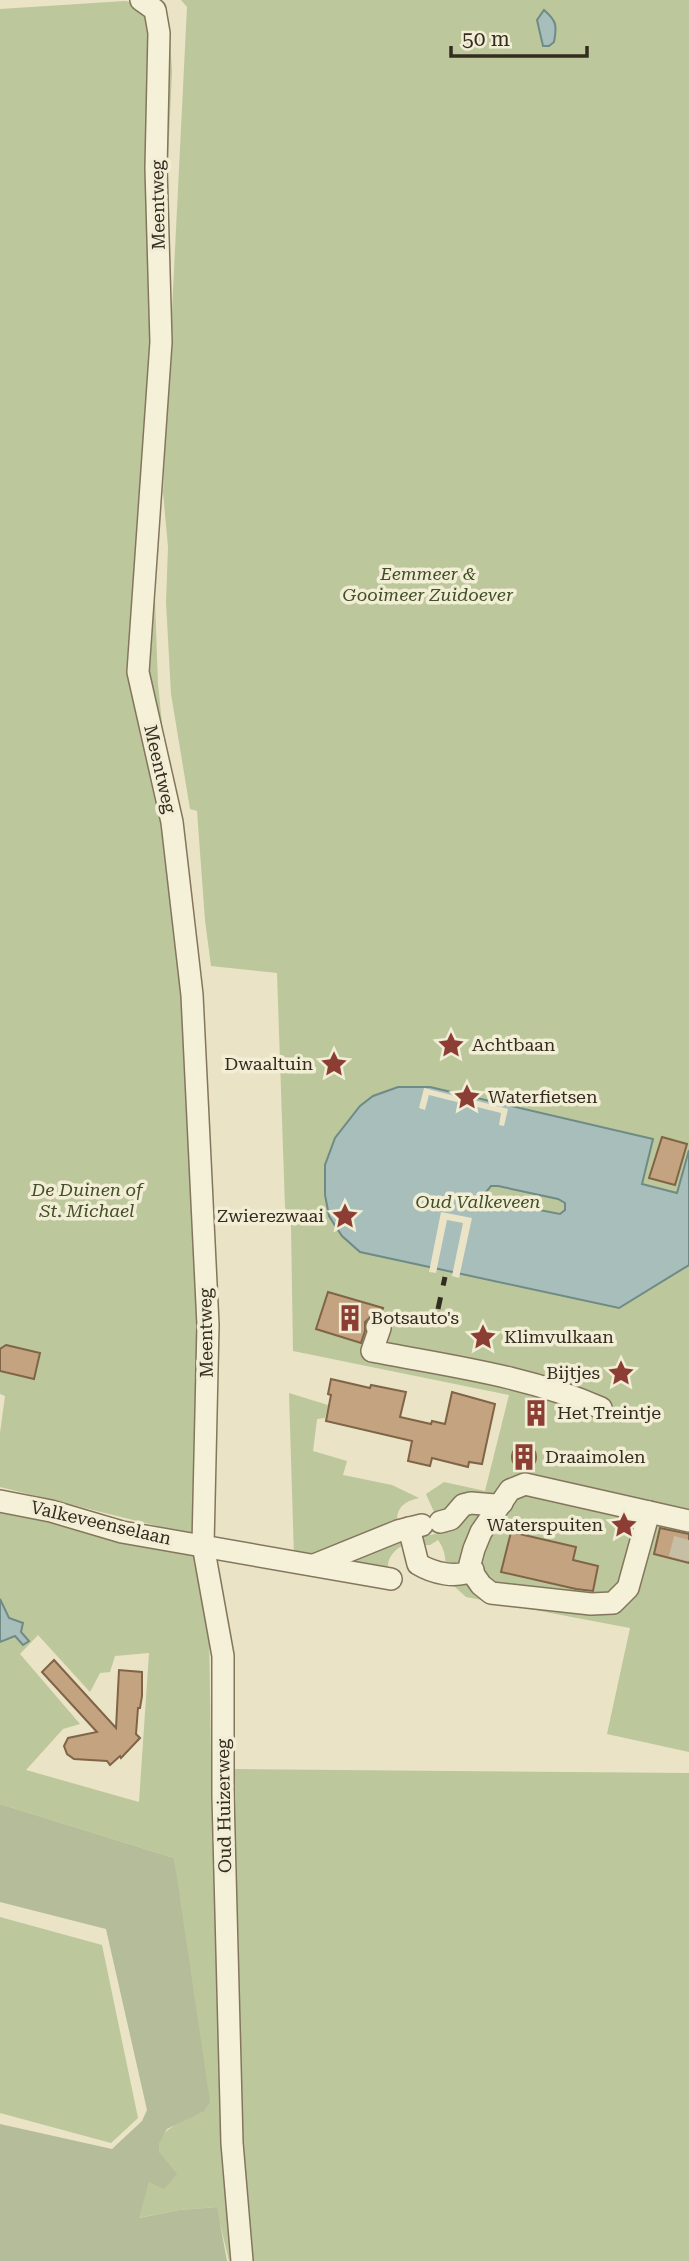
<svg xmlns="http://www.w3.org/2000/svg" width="689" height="2261" viewBox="0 0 689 2261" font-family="'Roboto Serif',serif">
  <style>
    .green { fill: #bcc79b; fill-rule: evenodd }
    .cemetery { fill: #b4bc99 }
    .water { fill: #a7beba; stroke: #6f8b87; stroke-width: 2; fill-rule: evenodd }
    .pier { fill: #eae3c6 }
    .building { fill: #c4a480; stroke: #806446; stroke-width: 2 }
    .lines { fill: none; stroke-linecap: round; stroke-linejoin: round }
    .street-tunnel { stroke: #c6bea5; stroke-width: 21; stroke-dasharray: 21 10; stroke-linecap: butt }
    .street-casing { stroke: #83765d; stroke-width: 24 }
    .street { stroke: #f5f0d8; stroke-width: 21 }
    .rail { stroke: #352c20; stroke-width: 5; stroke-dasharray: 12 12; stroke-linecap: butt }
    .labels { text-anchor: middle; stroke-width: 7; stroke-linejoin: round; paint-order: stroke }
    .street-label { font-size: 18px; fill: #352c20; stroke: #f2edd5 }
    .park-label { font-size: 18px; font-style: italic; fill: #414f28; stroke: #f2edd5 }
    .poi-label { font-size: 18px; fill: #352c20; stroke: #f2edd5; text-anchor: start }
  </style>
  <rect width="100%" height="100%" fill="#eae3c6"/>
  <g class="green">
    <path d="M181,0H689V1752L607,1734L630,1628L466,1597L444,1577C447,1563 446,1551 438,1540L430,1545H423L419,1540L423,1530L430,1535L441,1533L438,1511L434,1512L426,1494L444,1482L485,1491L509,1395L293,1351L291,1226L285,1207L277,973L211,966L205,920L197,811L190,809L171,694L166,602L168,547L163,492L187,7Z"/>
    <polygon points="125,1 157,7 169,20 172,72 167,181 149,432 158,684 172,822 205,1345 202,1537 0,1487 0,1433 5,1396 0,1394 0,9"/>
    <path d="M289,1393L328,1405L325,1418L317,1419L313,1451L347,1461L343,1475L392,1485L419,1498C391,1504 394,1523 405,1544C392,1551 385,1560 389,1575L294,1557Z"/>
    <path d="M0,1510L205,1555L209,1627L212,1824L236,2261H229L216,2207L179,2210L138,2218L149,2182L168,2166C166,2162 160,2156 159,2152C152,2130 189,2119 203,2112L174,1858L0,1804V1642L21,1632L9,1618L0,1599ZM38,1635L90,1692L100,1673L110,1672L115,1656L149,1653L139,1802L26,1770L63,1729L80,1724L20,1654Z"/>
    <polygon points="235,1769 689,1773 689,2261 243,2261 232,1836"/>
    <polygon points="0,1917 102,1945 138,2118 111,2143 0,2113"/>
  </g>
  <polygon class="cemetery" points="0,1804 174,1858 210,2102 203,2112 167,2129 159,2143 159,2152 177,2174 164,2189 149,2182 139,2218 179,2210 217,2207 227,2261 0,2261 0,2124 112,2149 142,2121 147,2110 106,1929 0,1902"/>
  <g class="water">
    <path d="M544,10C557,21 557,26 554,42L549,46H543L537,20Z"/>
    <path d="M398,1087H430L653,1139L642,1184L677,1193L689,1150V1265L619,1308L360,1252L342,1236L329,1216L325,1195V1165L335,1138L360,1106L373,1096ZM491,1186H498L558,1199L565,1203V1210L560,1214L497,1202L488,1199L486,1192Z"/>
    <polygon points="0,1599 9,1618 23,1623 21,1632 29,1641 23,1645 15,1636 0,1642"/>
  </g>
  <g class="pier">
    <polygon points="424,1088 463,1098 464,1094 470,1096 470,1099 508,1109 504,1126 499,1125 501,1113 429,1095 425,1110 419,1108"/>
    <polygon points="441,1212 472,1218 459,1278 452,1276 463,1223 447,1220 436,1273 429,1272"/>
  </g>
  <g class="building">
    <polygon points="662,1137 687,1144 675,1185 649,1178"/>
    <polygon points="328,1292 383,1308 381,1314 374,1314 365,1322 365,1331 361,1343 316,1329"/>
    <polygon points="6,1345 40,1353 34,1379 0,1371 0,1349"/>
    <polygon points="331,1379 370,1388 371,1385 406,1392 400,1417 431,1424 432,1421 445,1424 452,1392 495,1404 482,1464 469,1462 468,1467 432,1458 430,1466 408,1461 412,1441 326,1421 331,1395 328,1394"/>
    <circle cx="524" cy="1457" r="12"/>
    <polygon points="660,1528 689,1534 689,1563 654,1554"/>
    <polygon points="511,1532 576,1547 573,1560 598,1566 593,1591 576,1589 501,1572"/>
    <polygon points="54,1660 116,1728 119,1670 142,1672 142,1696 140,1708 138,1708 136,1734 140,1738 121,1758 120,1756 110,1765 107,1761 74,1759 67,1754 64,1746 68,1738 97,1732 42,1672"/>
  </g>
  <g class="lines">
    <polyline class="street-tunnel" points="679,1559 686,1532"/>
    <defs>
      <g id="street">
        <polyline points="141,0 155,10 159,33 156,168 161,342 138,672 172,822 192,995 208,1325 203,1545 223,1656 223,1796 232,2143 242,2261"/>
        <path d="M377,1327L380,1328L372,1351C449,1366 529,1376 601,1408"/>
        <polygon points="525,1484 649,1512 628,1588 613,1603 591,1604 491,1593 481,1585 474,1575 470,1564 474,1549 481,1532 510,1490"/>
        <polyline points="0,1501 51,1511 122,1532 391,1579"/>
        <polyline points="649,1512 689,1521"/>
        <polyline points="440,1522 451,1519 463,1505 471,1503 495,1505 502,1503"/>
        <path d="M409,1528L418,1564C433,1573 456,1579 473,1570"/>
        <polyline points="314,1565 398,1531 422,1525"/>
      </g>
    </defs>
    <use href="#street" class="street-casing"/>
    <use href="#street" class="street"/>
    <polyline class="rail" points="438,1309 445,1277"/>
  </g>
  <defs>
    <symbol id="sight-bare" viewBox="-9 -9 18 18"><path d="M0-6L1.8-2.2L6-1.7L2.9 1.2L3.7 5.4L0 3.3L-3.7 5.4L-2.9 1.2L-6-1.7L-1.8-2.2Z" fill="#8c3e34" stroke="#f2edd5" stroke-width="2.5" paint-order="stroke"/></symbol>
    <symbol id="building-bare" viewBox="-9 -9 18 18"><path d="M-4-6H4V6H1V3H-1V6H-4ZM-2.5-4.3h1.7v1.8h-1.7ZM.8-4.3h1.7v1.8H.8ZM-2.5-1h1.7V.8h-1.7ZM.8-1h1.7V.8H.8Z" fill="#8c3e34" stroke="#f2edd5" stroke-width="2.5" paint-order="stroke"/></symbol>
  </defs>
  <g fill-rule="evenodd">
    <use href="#sight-bare" x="432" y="1026" width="38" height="38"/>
    <use href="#sight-bare" x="315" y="1045" width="38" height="38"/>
    <use href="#sight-bare" x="448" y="1078" width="38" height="38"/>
    <use href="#sight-bare" x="326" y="1197" width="38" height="38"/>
    <use href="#building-bare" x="331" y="1299" width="38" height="38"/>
    <use href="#sight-bare" x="464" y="1318" width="38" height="38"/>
    <use href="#sight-bare" x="602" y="1354" width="38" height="38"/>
    <use href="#building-bare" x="517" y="1394" width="38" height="38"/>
    <use href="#building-bare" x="505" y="1438" width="38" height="38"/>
    <use href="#sight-bare" x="605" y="1506" width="38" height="38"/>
  </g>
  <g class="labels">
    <g class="street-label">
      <text transform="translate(158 205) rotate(-91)" y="6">Meentweg</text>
      <text transform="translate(160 769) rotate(77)" y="6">Meentweg</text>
      <text transform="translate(206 1333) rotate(-91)" y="6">Meentweg</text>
      <text transform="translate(101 1523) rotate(13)" y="6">Valkeveenselaan</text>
      <text transform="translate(224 1806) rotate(-91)" y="6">Oud Huizerweg</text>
    </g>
    <g class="park-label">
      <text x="428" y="580">Eemmeer &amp;<tspan x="428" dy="21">Gooimeer Zuidoever</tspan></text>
      <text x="87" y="1196">De Duinen of<tspan x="87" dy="21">St. Michael</tspan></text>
      <text x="478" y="1208">Oud Valkeveen</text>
    </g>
    <g class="poi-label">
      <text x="472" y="1051">Achtbaan</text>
      <text x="313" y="1070" text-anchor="end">Dwaaltuin</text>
      <text x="488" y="1103">Waterfietsen</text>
      <text x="324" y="1222" text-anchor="end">Zwierezwaai</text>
      <text x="371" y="1324">Botsauto's</text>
      <text x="504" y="1343">Klimvulkaan</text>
      <text x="600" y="1379" text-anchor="end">Bijtjes</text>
      <text x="557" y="1419">Het Treintje</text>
      <text x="545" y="1463">Draaimolen</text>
      <text x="603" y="1531" text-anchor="end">Waterspuiten</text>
    </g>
  </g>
  <path d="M451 46v10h136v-10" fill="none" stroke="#352c20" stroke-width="3.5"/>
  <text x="462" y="46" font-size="21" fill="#352c20" stroke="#f2edd5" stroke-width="5" paint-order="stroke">50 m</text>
</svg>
